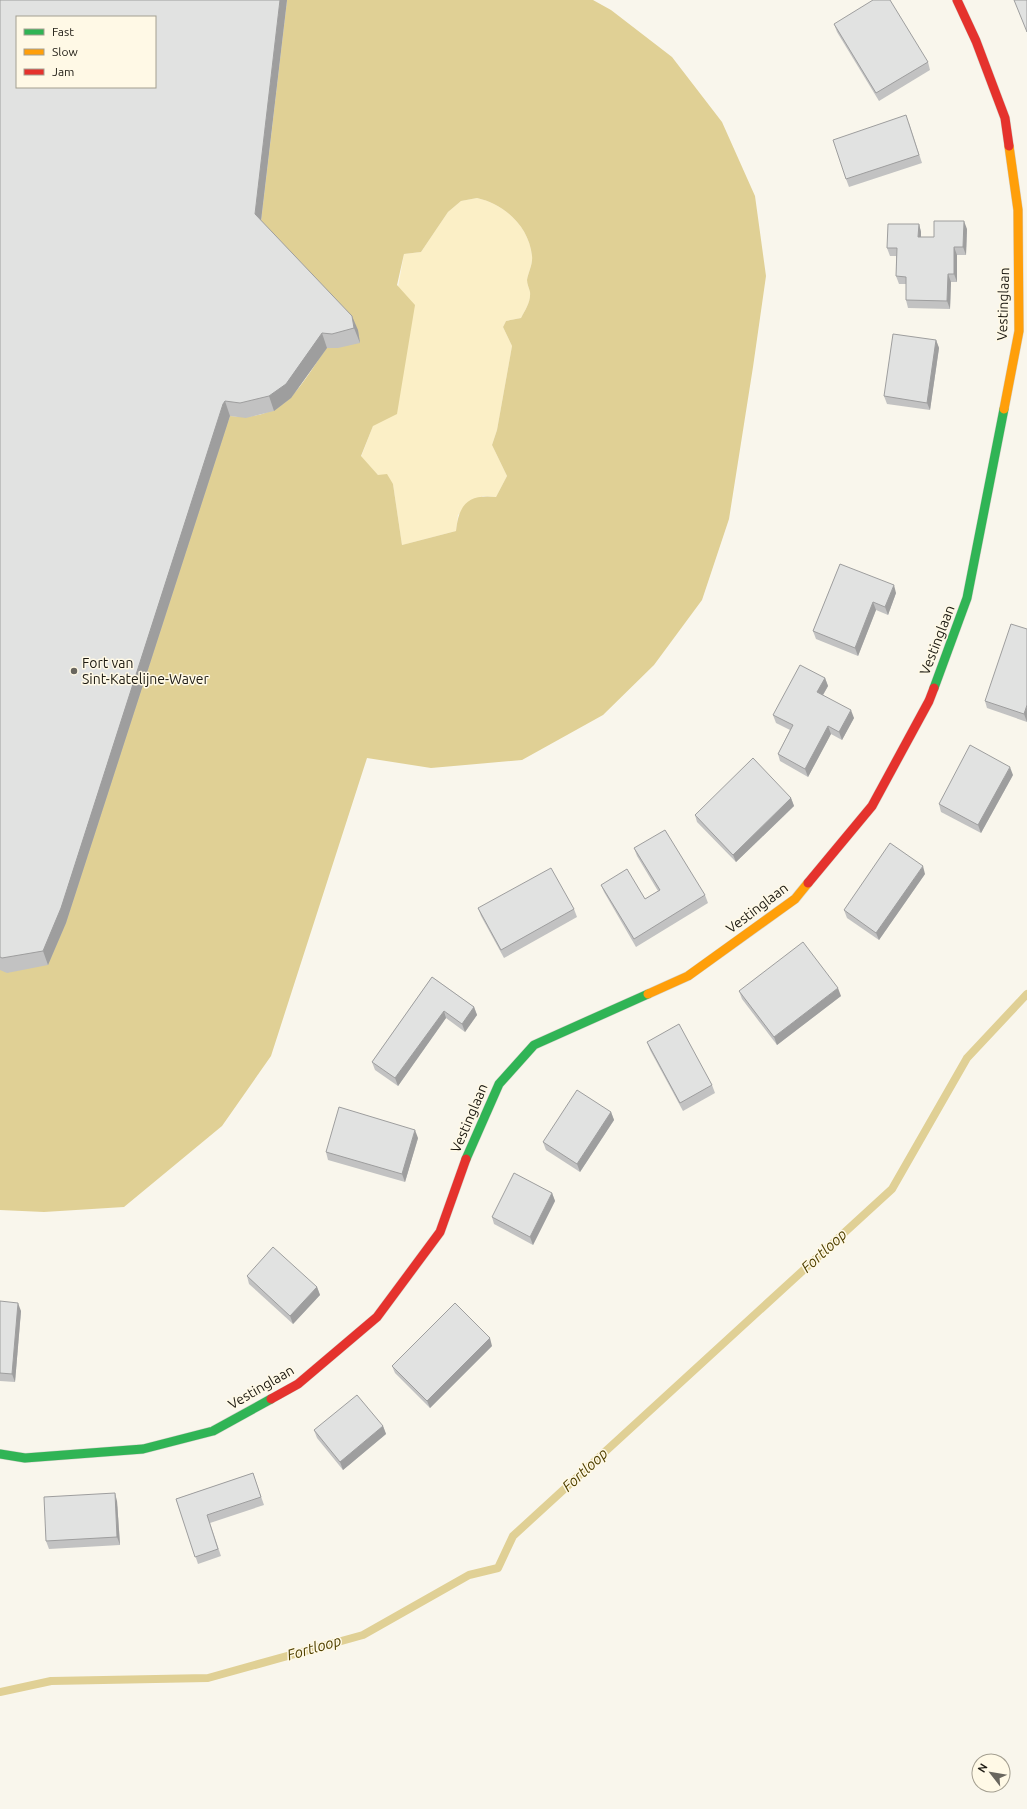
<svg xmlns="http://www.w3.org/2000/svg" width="1027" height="1809" viewBox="0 0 1027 1809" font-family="Ubuntu,sans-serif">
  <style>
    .green { fill: #fbefc6 }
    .water { fill: #e0d095; fill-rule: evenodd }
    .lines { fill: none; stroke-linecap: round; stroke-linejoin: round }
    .stream { stroke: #e0d095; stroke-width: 8 }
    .fast-casing { stroke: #d5d2ca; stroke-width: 10 }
    .slow-casing { stroke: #d5d2ca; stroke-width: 10 }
    .jam-casing { stroke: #d5d2ca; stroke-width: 10 }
    .fast { stroke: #30b455; stroke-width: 9 }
    .slow { stroke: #ff9f0a; stroke-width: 9 }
    .jam { stroke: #e5322d; stroke-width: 9 }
    .wall { fill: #c2c2c2 }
    .shaded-wall { fill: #9e9e9e }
    .building { fill: #e1e2e1; stroke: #9e9e9e; fill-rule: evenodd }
    .poi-dot { fill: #69665e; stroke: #fff9e6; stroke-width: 1.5 }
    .labels { text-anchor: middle; stroke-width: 3; stroke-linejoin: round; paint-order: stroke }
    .street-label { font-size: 14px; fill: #1c1911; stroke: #fff9e6 }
    .poi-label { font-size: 14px; fill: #1c1911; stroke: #fff9e6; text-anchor: start }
    .water-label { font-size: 15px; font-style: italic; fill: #514100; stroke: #fff9e6 }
  </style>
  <rect width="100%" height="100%" fill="#f9f6ec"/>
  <path class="green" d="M477,198C504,204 529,226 532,256C533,264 528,272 527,280C527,284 529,288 530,292C531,302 525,310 521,318L506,321L503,327L512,346L497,430L492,445L507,476L496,497L483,496L458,515L456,531L402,545L393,484L378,475L361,457L373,426L404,254L421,252L448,212L461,201Z"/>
  <path class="water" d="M287,0H593L611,10L672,57L722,122L755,196L766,276L753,367L729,519L702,600L654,665L603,715L522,760L431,768L367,758L271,1056L222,1126L124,1207L44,1212L0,1210V970L229,419L230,416C285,422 300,386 327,347L260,229ZM477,198C504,204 529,226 532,256C533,264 528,273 527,280C527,284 529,288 530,292C531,302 525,310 521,318L506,321L503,327L512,346L497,430L492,445L507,476L496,497C468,494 459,504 456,531L402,545L393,484L387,474L378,475L361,456L373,426L397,414L415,305L397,285L404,254L421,252L448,212L461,201Z"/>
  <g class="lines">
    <polyline class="stream" points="0,1692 51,1681 208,1678 363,1635 469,1575 498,1568 513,1536 892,1189 967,1058 1027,994"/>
    <defs>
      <g id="fast">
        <polyline points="934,688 967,598 1004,409"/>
        <polyline points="466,1159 499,1084 534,1045 648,994"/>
        <polyline points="0,1454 25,1458 143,1449 213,1431 271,1399"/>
      </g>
      <g id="slow">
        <polyline points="1004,409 1019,331 1018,210 1009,146"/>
        <polyline points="648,994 688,976 795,899 808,883"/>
      </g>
      <g id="jam">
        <polyline points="957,0 976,41 1005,118 1009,146"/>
        <polyline points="808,883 872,806 929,701 934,688"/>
        <polyline points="271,1399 298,1384 377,1317 440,1232 466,1159"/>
      </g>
    </defs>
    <use href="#fast" class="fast-casing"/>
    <use href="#slow" class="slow-casing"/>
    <use href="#jam" class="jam-casing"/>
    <use href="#fast" class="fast"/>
    <use href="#slow" class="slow"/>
    <use href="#jam" class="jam"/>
  </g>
  <g class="wall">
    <polygon points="0,0 287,0 261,221 358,330 360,343 338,348 327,348 291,398 274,411 246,418 230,416 229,419 66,923 48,965 7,973 0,970"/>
    <polygon points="834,24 928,62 930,70 879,101 837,32"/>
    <polygon points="909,123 922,163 849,187 846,179"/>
    <polygon points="919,224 921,232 921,237 934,237 967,229 966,255 957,255 957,282 951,282 950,309 908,308 906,300 906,284 899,284 896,276 896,256 890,256 887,248"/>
    <polygon points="936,340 939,348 930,410 887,404 884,396"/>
    <polygon points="840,564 896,593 888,615 876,610 858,656 816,639 813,631"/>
    <polygon points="1027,629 1027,722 987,708 985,701"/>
    <polygon points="825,678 828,686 823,695 854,718 842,740 831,734 808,777 780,761 778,754 790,730 776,723 773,715"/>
    <polygon points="1013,775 981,833 941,812 939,804"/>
    <polygon points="791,798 794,806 736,862 697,822 695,815"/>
    <polygon points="634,848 705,895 708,903 636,947 604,892 601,885 645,899 658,891 637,856"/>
    <polygon points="925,874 879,940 847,918 844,910"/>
    <polygon points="478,908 574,909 577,917 504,958 481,916"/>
    <polygon points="432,977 474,1007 477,1015 465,1032 446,1018 398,1086 375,1070 372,1062"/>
    <polygon points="739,991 841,996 777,1045 742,999"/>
    <polygon points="647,1042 712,1085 715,1093 683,1111 650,1050"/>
    <polygon points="611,1112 614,1120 580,1172 546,1150 543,1142"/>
    <polygon points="418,1138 405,1182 328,1160 326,1152"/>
    <polygon points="552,1193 555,1201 533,1245 494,1224 492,1217"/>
    <polygon points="247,1276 317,1287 320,1295 293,1324 249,1284"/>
    <polygon points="0,1301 21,1311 15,1382 0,1381"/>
    <polygon points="492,1346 430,1408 395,1373 392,1366"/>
    <polygon points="383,1426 386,1434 343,1470 317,1438 314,1430"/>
    <polygon points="253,1473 264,1505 210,1523 221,1556 198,1564 176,1499"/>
    <polygon points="117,1501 120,1545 49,1549 46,1541"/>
  </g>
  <g class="shaded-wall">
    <polygon points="280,0 287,0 260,229 255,214"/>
    <polygon points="964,221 967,229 966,255 963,247"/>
    <polygon points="919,224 921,232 921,245 918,237"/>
    <polygon points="954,247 957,255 957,282 954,274"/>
    <polygon points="948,274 951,282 950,309 947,301"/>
    <polygon points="352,316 358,330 360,343 354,328"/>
    <polygon points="322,333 327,348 291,398 274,411 269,396"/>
    <polygon points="936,340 939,348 930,410 927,403"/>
    <polygon points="225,401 230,416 229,419 66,923 48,965 43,951 223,404"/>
    <polygon points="894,585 896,593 888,615 885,607"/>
    <polygon points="873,602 876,610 858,656 855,648"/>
    <polygon points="825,678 828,686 820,700 817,692"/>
    <polygon points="1027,705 1027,722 1024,714"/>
    <polygon points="851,710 854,718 842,740 839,732"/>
    <polygon points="828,726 831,734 808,777 805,769"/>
    <polygon points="1010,767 1013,775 981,833 978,825"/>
    <polygon points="791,798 794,806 736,862 733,855"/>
    <polygon points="923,866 925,874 879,940 876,933"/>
    <polygon points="838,988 841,996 777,1045 774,1037"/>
    <polygon points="474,1007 477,1015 465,1032 462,1024"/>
    <polygon points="444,1011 446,1018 398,1086 395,1078"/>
    <polygon points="611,1112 614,1120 580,1172 577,1164"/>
    <polygon points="415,1130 418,1138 405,1182 402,1174"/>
    <polygon points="552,1193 555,1201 533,1245 530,1237"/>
    <polygon points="317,1287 320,1295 293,1324 290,1316"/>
    <polygon points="18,1303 21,1311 15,1382 12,1374"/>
    <polygon points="490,1338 492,1346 430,1408 427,1401"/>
    <polygon points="383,1426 386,1434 343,1470 340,1462"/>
    <polygon points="115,1493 117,1501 120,1545 117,1537"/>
  </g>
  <g class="building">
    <path d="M0,0H280L255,214L352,316L354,328L332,334L322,333L286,384L269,396L240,403L225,401L223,404L61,908L43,951L2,958L0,957ZM17,17H155V87H17Z"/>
    <polygon points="873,0 890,0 928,62 876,93 834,24"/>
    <polygon points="1014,0 1027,0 1027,32"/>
    <polygon points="906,115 919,155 846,179 833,140"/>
    <polygon points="934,221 964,221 963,247 954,247 954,274 948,274 947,301 906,300 906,277 896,276 897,248 887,248 888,224 919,224 918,237 934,237"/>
    <polygon points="893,334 936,340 927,403 884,396"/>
    <polygon points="840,564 894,585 885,607 873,602 855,648 813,631"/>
    <polygon points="1011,624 1027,629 1027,705 1024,714 985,701"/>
    <polygon points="800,665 825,678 817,692 851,710 839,732 828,726 805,769 778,754 793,725 773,715"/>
    <polygon points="970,745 1010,767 978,825 939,804"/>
    <polygon points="753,758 791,798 733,855 695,815"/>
    <polygon points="665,830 705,895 634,939 601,885 627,869 645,899 660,890 634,848"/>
    <polygon points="890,843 923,866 876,933 844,910"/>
    <polygon points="551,868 574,909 501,950 478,908"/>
    <polygon points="803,942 838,988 774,1037 739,991"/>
    <polygon points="432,977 474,1007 462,1024 444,1011 395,1078 372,1062"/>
    <polygon points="679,1024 712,1085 680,1103 647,1042"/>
    <polygon points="577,1090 611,1112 577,1164 543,1142"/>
    <polygon points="339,1107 415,1130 402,1174 326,1152"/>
    <polygon points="514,1173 552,1193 530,1237 492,1217"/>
    <polygon points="273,1247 317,1287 290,1316 247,1276"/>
    <polygon points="0,1301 18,1303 12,1374 0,1373"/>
    <polygon points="455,1303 490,1338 427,1401 392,1366"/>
    <polygon points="357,1395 383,1426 340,1462 314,1430"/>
    <polygon points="253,1473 261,1497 207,1515 218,1549 195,1557 176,1499"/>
    <polygon points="115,1493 117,1537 46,1541 44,1497"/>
  </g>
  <circle class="poi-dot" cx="74" cy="671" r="4"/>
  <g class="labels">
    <g class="street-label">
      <text transform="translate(1003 304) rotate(-88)" y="5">Vestinglaan</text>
      <text transform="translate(937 640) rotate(-69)" y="5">Vestinglaan</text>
      <text transform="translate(757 908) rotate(-37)" y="5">Vestinglaan</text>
      <text transform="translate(469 1118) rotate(-67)" y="5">Vestinglaan</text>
      <text transform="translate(261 1387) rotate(-30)" y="5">Vestinglaan</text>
    </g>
    <g class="poi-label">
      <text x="82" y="668">Fort van<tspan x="82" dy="16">Sint-Katelijne-Waver</tspan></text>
    </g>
    <g class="water-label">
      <text transform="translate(824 1251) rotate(-43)" y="5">Fortloop</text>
      <text transform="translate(585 1470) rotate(-43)" y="5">Fortloop</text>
      <text transform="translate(314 1648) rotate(-16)" y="5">Fortloop</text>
    </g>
  </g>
  <rect x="16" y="16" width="140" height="72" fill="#fff9e6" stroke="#a49f91"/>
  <rect x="24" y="29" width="20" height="6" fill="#30b455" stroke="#a49f91"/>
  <text x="52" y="36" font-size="12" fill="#1c1911">Fast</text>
  <rect x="24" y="49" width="20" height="6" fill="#ff9f0a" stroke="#a49f91"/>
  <text x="52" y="56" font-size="12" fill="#1c1911">Slow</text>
  <rect x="24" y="69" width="20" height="6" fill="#e5322d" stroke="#a49f91"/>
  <text x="52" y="76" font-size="12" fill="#1c1911">Jam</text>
  <g transform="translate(991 1773) rotate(301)"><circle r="19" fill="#fff9e6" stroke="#a49f91"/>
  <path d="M0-3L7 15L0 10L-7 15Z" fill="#69665e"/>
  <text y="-6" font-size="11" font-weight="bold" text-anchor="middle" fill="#1c1911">N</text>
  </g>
</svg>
